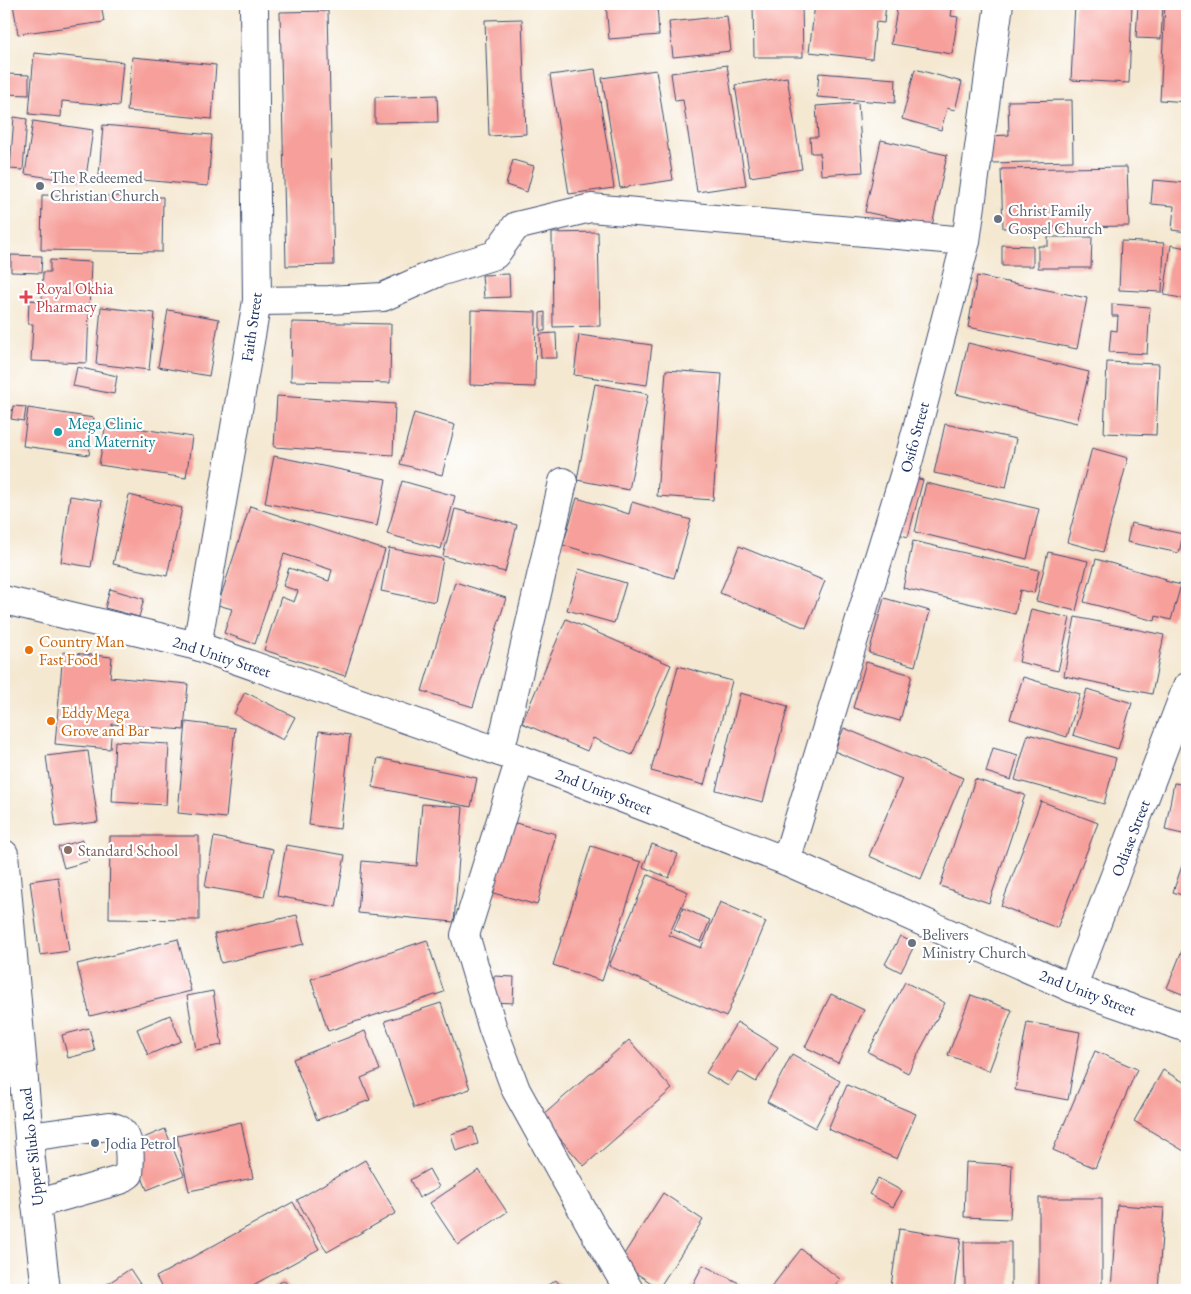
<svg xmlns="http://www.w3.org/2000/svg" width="1191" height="1294" viewBox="0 0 1191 1294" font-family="'EB Garamond',serif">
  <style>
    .building { fill: #f7a09b }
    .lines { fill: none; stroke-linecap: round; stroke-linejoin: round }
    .minor-casing { stroke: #3c4b6f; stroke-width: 30 }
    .major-casing { stroke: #3c4b6f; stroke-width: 30 }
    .minor { stroke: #fff; stroke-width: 28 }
    .major { stroke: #fff; stroke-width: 28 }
    .worship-dot { fill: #6b7280; stroke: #fff; stroke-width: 2 }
    .health-dot { fill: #e0444e; stroke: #fff; stroke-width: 2 }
    .culture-dot { fill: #0f9aa8; stroke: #fff; stroke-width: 2 }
    .food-dot { fill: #e8710a; stroke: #fff; stroke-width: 2 }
    .education-dot { fill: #8d6e63; stroke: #fff; stroke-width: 2 }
    .service-dot { fill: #5c6f8a; stroke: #fff; stroke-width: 2 }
    .labels { text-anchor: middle; stroke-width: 4.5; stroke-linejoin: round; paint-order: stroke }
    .worship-label { font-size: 16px; fill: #5b616d; stroke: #fff; text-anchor: start }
    .health-label { font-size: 16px; fill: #be3a42; stroke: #fff; text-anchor: start }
    .street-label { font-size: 16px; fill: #1b2f5e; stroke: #fff }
    .culture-label { font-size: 16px; fill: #0d838f; stroke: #fff; text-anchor: start }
    .food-label { font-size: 16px; fill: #c56008; stroke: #fff; text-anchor: start }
    .education-label { font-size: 16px; fill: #785e54; stroke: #fff; text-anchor: start }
    .service-label { font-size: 16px; fill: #4e5e75; stroke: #fff; text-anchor: start }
  </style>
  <rect width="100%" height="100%" fill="#fff"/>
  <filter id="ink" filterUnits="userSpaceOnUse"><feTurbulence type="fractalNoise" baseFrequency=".02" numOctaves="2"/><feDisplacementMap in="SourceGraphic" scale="10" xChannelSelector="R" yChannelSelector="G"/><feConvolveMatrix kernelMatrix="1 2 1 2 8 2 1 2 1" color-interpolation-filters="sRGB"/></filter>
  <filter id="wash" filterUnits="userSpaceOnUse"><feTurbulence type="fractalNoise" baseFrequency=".0096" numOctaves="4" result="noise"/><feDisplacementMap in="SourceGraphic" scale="20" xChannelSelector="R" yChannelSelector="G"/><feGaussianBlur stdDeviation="1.12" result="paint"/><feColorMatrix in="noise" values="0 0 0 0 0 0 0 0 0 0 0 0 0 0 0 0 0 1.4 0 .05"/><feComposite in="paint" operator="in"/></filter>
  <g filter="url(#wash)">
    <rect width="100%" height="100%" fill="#f4e8d1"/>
    <g id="blocks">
      <g class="building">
        <polygon points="13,4 101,4 104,22 18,34"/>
        <polygon points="606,4 657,4 659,35 609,39"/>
        <polygon points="753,4 802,4 803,57 754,57"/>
        <polygon points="815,4 886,4 884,23 876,22 872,59 809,52"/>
        <polygon points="898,4 953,4 951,16 958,17 952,54 891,44"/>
        <polygon points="1075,4 1132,4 1129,83 1071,80"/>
        <polygon points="1138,4 1163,4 1161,39 1136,38"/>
        <polygon points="1165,4 1187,4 1187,102 1160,100"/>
        <polygon points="328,11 334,265 286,266 280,12"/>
        <polygon points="727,16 731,51 673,57 669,22"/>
        <polygon points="522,19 526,134 489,136 485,20"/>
        <polygon points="34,53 123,62 119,106 62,101 61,117 29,114"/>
        <polygon points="132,57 216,65 212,119 127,111"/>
        <polygon points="727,65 746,185 697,192 683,100 675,101 671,73"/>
        <polygon points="595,69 614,188 569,194 550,75"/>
        <polygon points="915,69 962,82 955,110 947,108 941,130 902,119"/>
        <polygon points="656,70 673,180 620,188 602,78"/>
        <polygon points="819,73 896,79 895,103 817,97"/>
        <polygon points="6,74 29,75 29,95 6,94"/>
        <polygon points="787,77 802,169 750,177 735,85"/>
        <polygon points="437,95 438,122 375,123 375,97"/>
        <polygon points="1072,100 1073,161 990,163 989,136 1009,135 1008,101"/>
        <polygon points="858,103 863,172 821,175 820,153 811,153 810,137 818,137 816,106"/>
        <polygon points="14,117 27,119 23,170 10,169"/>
        <polygon points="33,121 93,130 85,183 25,174"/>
        <polygon points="103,125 212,135 208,186 99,176"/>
        <polygon points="881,140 947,155 932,226 865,212"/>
        <polygon points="513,160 534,166 527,192 506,185"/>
        <polygon points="1127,167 1129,226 1003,228 1001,169"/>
        <polygon points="1153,180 1187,183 1187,232 1172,230 1174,206 1151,204"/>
        <polygon points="42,195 163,197 162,252 41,250"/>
        <polygon points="598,232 600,326 553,327 552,233"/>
        <polygon points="1048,237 1092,237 1091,268 1038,268 1038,246 1048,246"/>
        <polygon points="1121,241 1164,243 1162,292 1119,290"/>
        <polygon points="1002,245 1033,246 1033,266 1002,266"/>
        <polygon points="1171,245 1187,248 1187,299 1164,295"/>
        <polygon points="11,255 42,256 41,273 11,272"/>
        <polygon points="50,260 91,262 87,363 31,361 33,324 28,324 29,300 42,301 43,272 50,272"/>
        <polygon points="509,274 510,297 484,298 482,275"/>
        <polygon points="977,276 1087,298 1077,349 968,327"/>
        <polygon points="1112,304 1150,307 1147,354 1109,352 1111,330 1117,331 1118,316 1112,316"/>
        <polygon points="101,307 155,313 149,370 96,364"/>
        <polygon points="168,310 219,319 209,376 158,367"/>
        <polygon points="471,310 536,312 535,387 470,385"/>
        <polygon points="545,312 545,331 540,331 540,313"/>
        <polygon points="292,322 391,324 390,383 291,381"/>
        <polygon points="556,333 557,358 541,358 540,334"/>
        <polygon points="579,335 652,345 647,385 574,375"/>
        <polygon points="968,343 1089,372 1077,423 956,394"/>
        <polygon points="1107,362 1159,364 1156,435 1104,433"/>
        <polygon points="77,367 117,376 114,394 73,386"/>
        <polygon points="666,370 722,374 713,500 657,496"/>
        <polygon points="595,384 648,394 629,490 577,480"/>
        <polygon points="277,396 395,404 393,455 274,447"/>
        <polygon points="13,406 26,407 24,421 11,419"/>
        <polygon points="28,408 94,418 89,455 23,446"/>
        <polygon points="414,413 455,425 442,475 400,464"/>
        <polygon points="106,423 192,437 186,478 99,465"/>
        <polygon points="945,424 1016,439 1006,488 934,473"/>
        <polygon points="1092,448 1128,458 1103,552 1067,542"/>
        <polygon points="274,456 386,479 377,526 265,503"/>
        <polygon points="906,476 923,480 908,537 892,532"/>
        <polygon points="402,481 455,496 441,549 387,534"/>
        <polygon points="926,483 1039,509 1027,559 915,532"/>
        <polygon points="129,495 182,508 167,576 113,564"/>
        <polygon points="70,496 102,501 91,567 61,562"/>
        <polygon points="577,498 629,514 632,502 691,520 674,578 563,545"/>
        <polygon points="250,506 385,550 345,676 264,650 281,597 294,602 298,591 283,586 289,568 329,581 332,570 284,554 255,644 224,633 232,609 218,605"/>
        <polygon points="455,509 517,525 505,572 443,556"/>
        <polygon points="1131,523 1183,534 1179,553 1127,542"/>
        <polygon points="913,541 1039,570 1034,593 1020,590 1015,614 903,588"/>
        <polygon points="739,546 825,581 806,628 720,593"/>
        <polygon points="389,548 443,559 435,602 381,591"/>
        <polygon points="1048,552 1088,561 1076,611 1036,601"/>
        <polygon points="1096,559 1166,579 1165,581 1181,585 1171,620 1156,616 1155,621 1084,602"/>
        <polygon points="579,569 626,583 614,623 567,610"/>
        <polygon points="455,582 506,598 473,707 422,691"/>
        <polygon points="110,589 144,599 139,617 105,608"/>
        <polygon points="884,598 930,611 915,666 869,653"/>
        <polygon points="1031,609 1070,618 1058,671 1019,662"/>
        <polygon points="1075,617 1164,635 1152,694 1064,676"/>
        <polygon points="566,619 671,665 632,755 593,738 587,751 522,723"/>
        <polygon points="63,652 112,657 110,677 188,684 184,730 112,724 110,749 55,744"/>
        <polygon points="866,662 912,675 900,721 853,708"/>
        <polygon points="678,666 732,681 704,785 651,771"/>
        <polygon points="1023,677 1080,694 1067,737 1010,719"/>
        <polygon points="1087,689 1132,703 1118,749 1073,735"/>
        <polygon points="245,692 295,717 283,740 234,714"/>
        <polygon points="740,693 788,706 763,802 716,790"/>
        <polygon points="186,722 235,728 226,818 178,813"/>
        <polygon points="844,728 963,778 921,879 869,856 902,779 834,751"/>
        <polygon points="319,731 350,735 340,829 309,825"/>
        <polygon points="1028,734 1116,758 1104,804 1015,780"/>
        <polygon points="115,741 169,744 166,805 112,802"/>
        <polygon points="993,748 1018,755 1011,780 986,772"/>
        <polygon points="88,751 98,822 56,827 46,756"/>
        <polygon points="378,758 477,778 471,807 372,787"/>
        <polygon points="975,779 1025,795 989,903 940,886"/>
        <polygon points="1174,783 1187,785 1187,835 1165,830"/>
        <polygon points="1041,801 1098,823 1057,928 1001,906"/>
        <polygon points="422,804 463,807 454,922 358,913 362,861 417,866"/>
        <polygon points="512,822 556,834 537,905 493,893"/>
        <polygon points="110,836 199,836 199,920 109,919"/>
        <polygon points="214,837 273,849 264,897 205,887"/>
        <polygon points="83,840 89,861 64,868 58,847"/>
        <polygon points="652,844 678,854 669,878 643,867"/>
        <polygon points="286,845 345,855 336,907 277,896"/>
        <polygon points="591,846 641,862 602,981 553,965"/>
        <polygon points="1186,854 1187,854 1187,897 1173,892"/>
        <polygon points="648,875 688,892 669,935 701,948 720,902 766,922 726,1017 609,966"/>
        <polygon points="58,877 69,951 40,955 30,881"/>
        <polygon points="683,908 710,920 701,942 674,930"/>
        <polygon points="297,915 304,944 221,963 214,934"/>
        <polygon points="900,936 915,944 901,972 885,964"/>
        <polygon points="1187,938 1187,996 1167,988"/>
        <polygon points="178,939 191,991 90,1016 77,964"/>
        <polygon points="427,940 444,992 328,1031 311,979"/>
        <polygon points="494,976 514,977 513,1003 493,1002"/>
        <polygon points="905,982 945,1003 908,1073 868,1052"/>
        <polygon points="213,991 222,1045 196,1050 187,996"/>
        <polygon points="831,994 864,1010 838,1063 805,1047"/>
        <polygon points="971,995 1012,1010 989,1071 948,1055"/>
        <polygon points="441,1003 470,1089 414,1108 385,1021"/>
        <polygon points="170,1015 181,1041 148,1055 137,1029"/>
        <polygon points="737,1022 778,1047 756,1082 738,1071 728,1086 706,1073"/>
        <polygon points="1027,1022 1080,1032 1068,1100 1015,1090"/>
        <polygon points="89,1028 95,1051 68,1058 62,1035"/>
        <polygon points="365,1031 380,1070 361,1078 370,1100 317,1120 293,1059"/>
        <polygon points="629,1040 672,1089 584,1166 541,1117"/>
        <polygon points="1095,1051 1137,1069 1095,1168 1053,1150"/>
        <polygon points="792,1054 840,1081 815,1128 767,1102"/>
        <polygon points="1163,1070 1187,1084 1187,1145 1184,1151 1134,1121"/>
        <polygon points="847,1085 916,1114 897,1159 828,1129"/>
        <polygon points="241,1122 253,1178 189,1191 177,1136"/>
        <polygon points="473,1127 478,1144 456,1151 451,1134"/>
        <polygon points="165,1129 184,1175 147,1190 129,1144"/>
        <polygon points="365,1160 396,1213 327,1252 297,1200"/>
        <polygon points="966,1162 1012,1165 1010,1219 964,1217"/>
        <polygon points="429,1169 439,1187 419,1198 410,1180"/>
        <polygon points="479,1170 507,1212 458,1245 430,1203"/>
        <polygon points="878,1178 902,1191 893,1207 869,1194"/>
        <polygon points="663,1193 703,1220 659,1288 619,1262"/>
        <rect x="1039" y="1198" width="63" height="92"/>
        <polygon points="293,1202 319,1249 244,1290 163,1290 156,1277"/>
        <polygon points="1117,1205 1164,1208 1158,1290 1111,1290"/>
        <polygon points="899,1229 961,1238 954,1290 920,1290 891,1286"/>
        <polygon points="964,1242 1011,1242 1011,1287 965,1287"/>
        <polygon points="801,1249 840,1279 831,1290 769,1290"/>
        <polygon points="703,1265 743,1285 741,1290 690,1290"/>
        <polygon points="130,1269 144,1290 98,1290"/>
        <polygon points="284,1280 291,1290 269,1290"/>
        <polygon points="556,1280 563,1290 540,1290"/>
      </g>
    </g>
  </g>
  <g filter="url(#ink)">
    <use href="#blocks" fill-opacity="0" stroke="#3c4b6f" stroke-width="1"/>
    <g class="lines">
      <defs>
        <g id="minor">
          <polyline points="257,301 329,300 383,297 439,272 495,255 516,226 591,208 966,241"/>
          <polyline points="4,600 197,646 520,759 786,861 1072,988 1187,1028"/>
          <polyline points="197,646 257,301 254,4"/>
          <polyline points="500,752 563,482"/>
          <polyline points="520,759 465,935 493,1029 516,1090 598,1238 629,1290"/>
          <polyline points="786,861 909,459 966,241 999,4"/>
          <polyline points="1072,988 1187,687"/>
          <path d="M29,1137L109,1126C112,1127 118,1128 120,1130C132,1140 130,1161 129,1174L120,1180L36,1204"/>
        </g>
        <polyline id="major" points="4,854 31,1160 46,1290"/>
      </defs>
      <use href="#minor" class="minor-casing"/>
      <use href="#major" class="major-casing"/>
      <use href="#minor" class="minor"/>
      <use href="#major" class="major"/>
    </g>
  </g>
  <g class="worship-dot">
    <circle cx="40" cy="186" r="5"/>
    <circle cx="998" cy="219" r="5"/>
    <circle cx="912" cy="943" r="5"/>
  </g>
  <path class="health-dot" d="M23.5 289.5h5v5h5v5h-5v5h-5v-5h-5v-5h5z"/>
  <circle class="culture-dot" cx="58" cy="432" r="5"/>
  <g class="food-dot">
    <circle cx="29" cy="650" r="5"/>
    <circle cx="51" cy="721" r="5"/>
  </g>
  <circle class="education-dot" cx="68" cy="850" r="5"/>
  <circle class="service-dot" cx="95" cy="1143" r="5"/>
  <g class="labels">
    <g class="worship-label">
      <text x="50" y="183">The Redeemed<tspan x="50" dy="18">Christian Church</tspan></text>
      <text x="1008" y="216">Christ Family<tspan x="1008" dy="18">Gospel Church</tspan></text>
      <text x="922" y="940">Belivers<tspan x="922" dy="18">Ministry Church</tspan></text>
    </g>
    <g class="health-label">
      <text x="36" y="294">Royal Okhia<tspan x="36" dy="18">Pharmacy</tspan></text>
    </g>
    <g class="street-label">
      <text transform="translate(251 327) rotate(-82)" y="6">Faith Street</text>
      <text transform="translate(914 437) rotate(-75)" y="6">Osifo Street</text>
      <text transform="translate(222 656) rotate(18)" y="6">2nd Unity Street</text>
      <text transform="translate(604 791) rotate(21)" y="6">2nd Unity Street</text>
      <text transform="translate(1130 838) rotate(-69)" y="6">Odiase Street</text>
      <text transform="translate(1088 992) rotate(21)" y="6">2nd Unity Street</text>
      <text transform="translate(31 1147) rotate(-96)" y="6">Upper Siluko Road</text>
    </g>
    <g class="culture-label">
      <text x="68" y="429">Mega Clinic<tspan x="68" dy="18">and Maternity</tspan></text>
    </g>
    <g class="food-label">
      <text x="39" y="647">Country Man<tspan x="39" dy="18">Fast Food</tspan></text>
      <text x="61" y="718">Eddy Mega<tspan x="61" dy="18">Grove and Bar</tspan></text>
    </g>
    <g class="education-label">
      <text x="78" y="856">Standard School</text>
    </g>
    <g class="service-label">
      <text x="105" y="1149">Jodia Petrol</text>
    </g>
  </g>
  <rect width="1191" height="1294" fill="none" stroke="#fff" stroke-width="20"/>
</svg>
